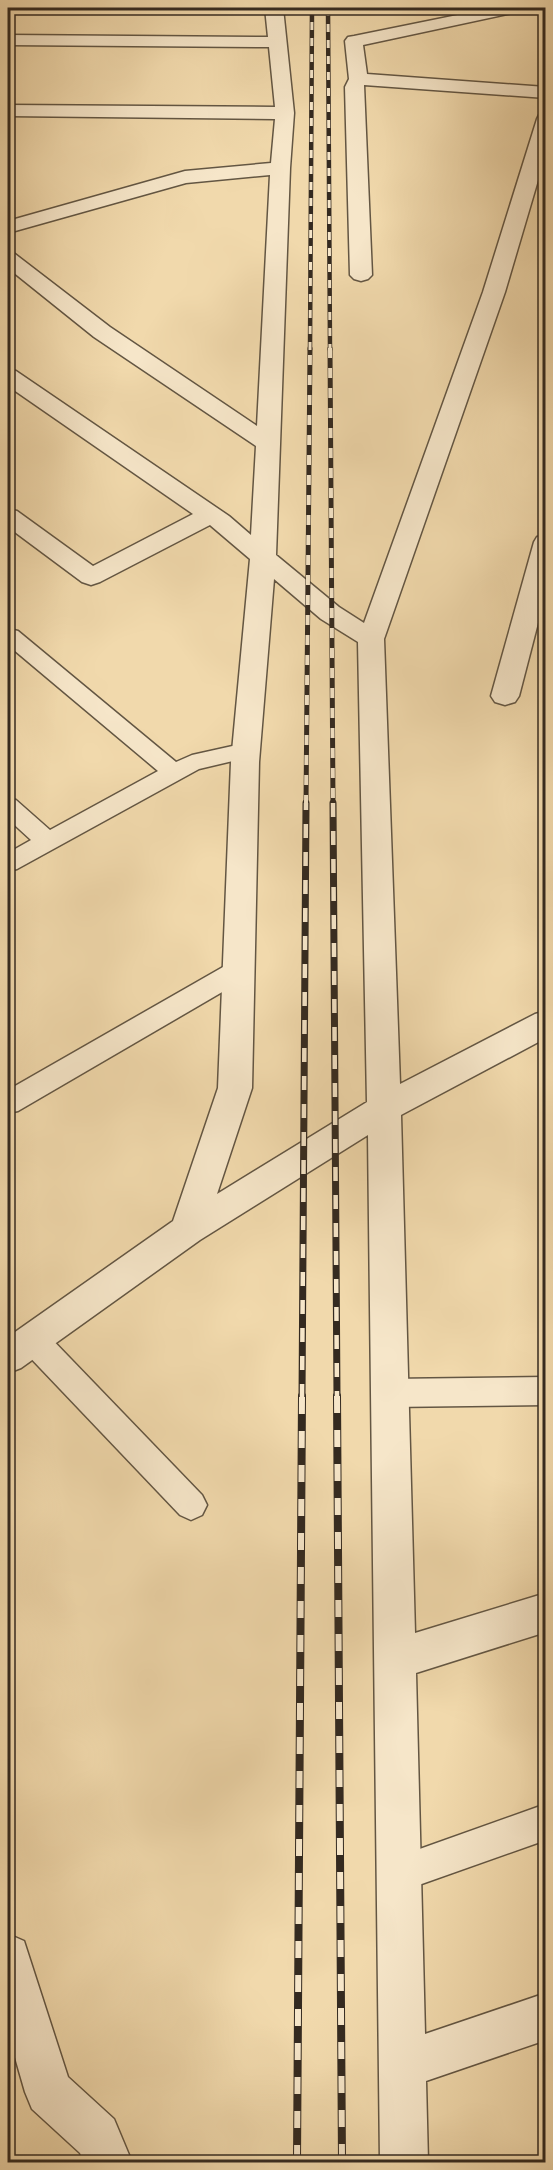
<svg xmlns="http://www.w3.org/2000/svg" width="553" height="2170" viewBox="0 0 553 2170" font-family="'Libre Caslon Text',serif">
  <style>
    .lines { fill: none; stroke-linecap: round; stroke-linejoin: round }
    .lane-casing { stroke: #635643; stroke-width: 3 }
    .street-casing { stroke: #635643; stroke-width: 3 }
    .lane { fill: #f6e6c9; fill-rule: evenodd }
    .street { fill: #f6e6c9; fill-rule: evenodd }
    .rail-far3-casing { stroke: #342a20; stroke-width: 4.5 }
    .rail-far2-casing { stroke: #342a20; stroke-width: 5 }
    .rail-far1-casing { stroke: #342a20; stroke-width: 7 }
    .rail-casing { stroke: #342a20; stroke-width: 8 }
    .rail-far3 { stroke: #f6e6c9; stroke-width: 3; stroke-dasharray: 8; stroke-linecap: butt }
    .rail-far2 { stroke: #f6e6c9; stroke-width: 4; stroke-dasharray: 10; stroke-linecap: butt }
    .rail-far1 { stroke: #f6e6c9; stroke-width: 4.5; stroke-dasharray: 14; stroke-linecap: butt }
    .rail { stroke: #f6e6c9; stroke-width: 6; stroke-dasharray: 17; stroke-linecap: butt }
  </style>
  <rect width="100%" height="100%" fill="#f1d9ac"/>
  <filter id="stains"><feTurbulence type="fractalNoise" baseFrequency=".00333" numOctaves="4"/><feColorMatrix values="0 0 0 0 .2 0 0 0 0 .09 0 0 0 0 .02 0 0 0 .5 -.17"/></filter>
  <radialGradient id="worn" r=".72"><stop offset=".6" stop-color="#630" stop-opacity="0"/><stop offset="1" stop-color="#630" stop-opacity=".3"/></radialGradient>
  <g class="lines">
    <defs>
      <g id="lane">
        <polygon points="10,629 18,631 176,762 192,755 246,743 254,746 257,751 254,756 199,769 17,869 8,871 8,853 31,840 8,819 8,798 16,800 50,830 158,771 8,645 8,630"/>
        <polygon points="239,961 248,963 252,970 248,977 18,1111 8,1113 8,1090 230,963"/>
        <polygon points="32,1326 43,1330 202,1495 207,1505 202,1515 191,1520 180,1515 21,1348 17,1339 21,1330"/>
        <polygon points="546,1377 546,1405 390,1407 379,1403 375,1393 379,1383 390,1379"/>
        <polygon points="546,1804 546,1840 399,1892 386,1887 381,1874 386,1861"/>
      </g>
      <g id="street">
        <path d="M265,8H283L294,113L290,168L276,555L339,607L364,623L483,292L537,119L539,115L546,114V153L505,292L384,639L400,1084L535,1014L546,1011V1038L401,1115L415,1633L546,1593V1632L416,1673L425,2034L546,1993V2040L426,2081L428,2162H380L368,1135L200,1240L21,1368L8,1373V1337L173,1221L218,1088L231,762L250,559L210,525L100,582L91,585L82,582L8,527V509L17,511L93,566L193,514L8,386V369L16,371L229,516L251,535L256,446L94,337L8,268V252L15,254L110,327L257,426L270,175L186,183L8,233V221L185,171L271,163L275,119L8,116V105L275,107L269,47L8,45V35L268,37ZM274,579L321,619L358,642L367,1102L217,1194L252,1088L259,762Z"/>
        <polygon points="492,8 521,8 518,12 512,13 363,45 367,74 546,87 546,98 364,85 372,275 368,279 361,281 354,279 350,275 345,87 349,79 345,41 348,37 354,36"/>
        <polygon points="546,535 546,592 519,696 515,702 505,705 495,702 491,696 534,542 537,537"/>
        <polygon points="8,1934 24,1941 68,2077 114,2119 132,2162 84,2162 80,2153 32,2109 25,2092 8,2033"/>
      </g>
    </defs>
    <use href="#lane" class="lane-casing"/>
    <use href="#street" class="street-casing"/>
    <use href="#lane" class="lane"/>
    <use href="#street" class="street"/>
    <defs>
      <g id="rail-far3">
        <polyline points="328,8 330,350"/>
        <polyline points="310,350 312,8"/>
      </g>
      <g id="rail-far2">
        <polyline points="330,348 333,805"/>
        <polyline points="306,805 310,348"/>
      </g>
      <g id="rail-far1">
        <polyline points="333,803 337,1398"/>
        <polyline points="302,1398 306,803"/>
      </g>
      <g id="rail">
        <polyline points="337,1396 342,2162"/>
        <polyline points="297,2162 302,1396"/>
      </g>
    </defs>
    <use href="#rail-far3" class="rail-far3-casing"/>
    <use href="#rail-far2" class="rail-far2-casing"/>
    <use href="#rail-far1" class="rail-far1-casing"/>
    <use href="#rail" class="rail-casing"/>
    <use href="#rail-far3" class="rail-far3"/>
    <use href="#rail-far2" class="rail-far2"/>
    <use href="#rail-far1" class="rail-far1"/>
    <use href="#rail" class="rail"/>
  </g>
  <rect width="553" height="2170" fill="none" stroke="#f1d9ac" stroke-width="30"/>
  <rect x="9" y="9" width="535" height="2152" fill="none" stroke="#342a20" stroke-width="3"/>
  <rect x="15" y="15" width="523" height="2140" fill="none" stroke="#342a20" stroke-width="1.5"/>
  <rect width="100%" height="100%" filter="url(#stains)"/>
  <rect width="100%" height="100%" fill="url(#worn)"/>
</svg>
